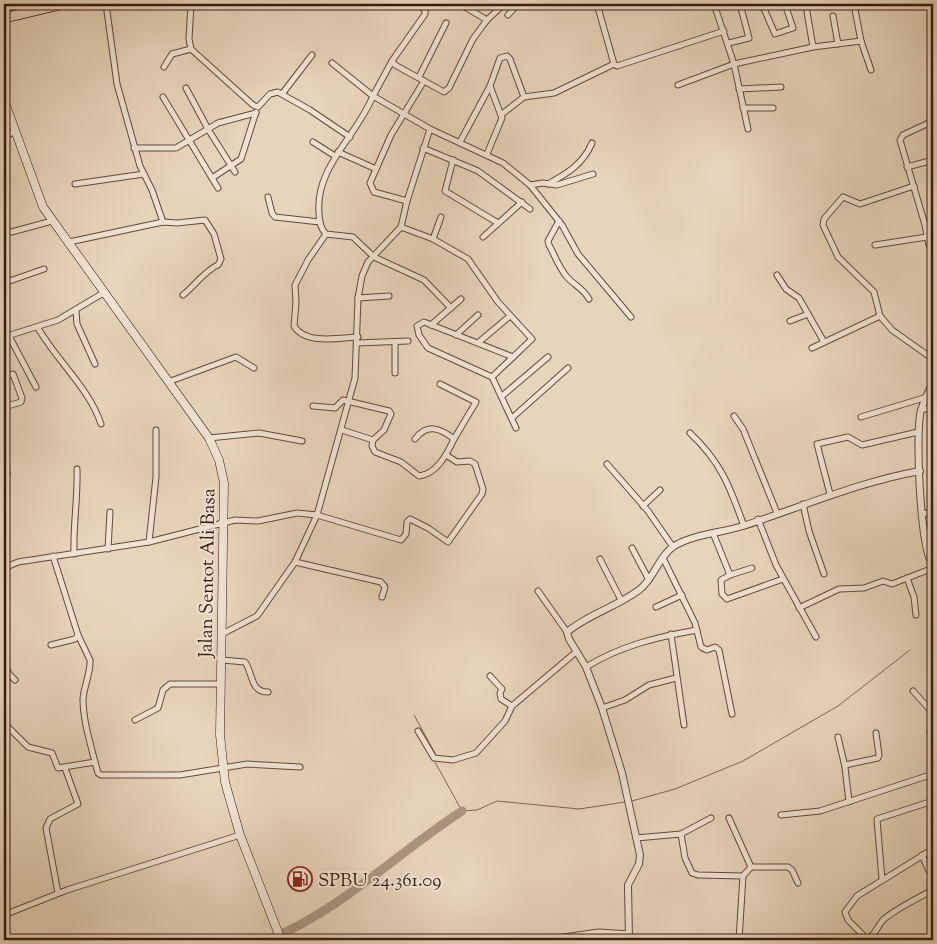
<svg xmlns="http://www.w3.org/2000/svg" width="937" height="944" viewBox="0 0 937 944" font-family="'Sorts Mill Goudy',serif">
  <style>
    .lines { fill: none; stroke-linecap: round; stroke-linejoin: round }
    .stream { stroke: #7e6453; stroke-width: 1 }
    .river { stroke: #ac9581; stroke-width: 9 }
    .minor-casing { stroke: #64493a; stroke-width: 7 }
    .tertiary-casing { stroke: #64493a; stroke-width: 8 }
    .secondary-casing { stroke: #381a0f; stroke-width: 9 }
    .trunk-casing { stroke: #381a0f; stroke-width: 11 }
    .minor { stroke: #efe4d3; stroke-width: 5 }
    .tertiary { stroke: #efe4d3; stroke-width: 6 }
    .secondary { stroke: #efe4d3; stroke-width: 8 }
    .trunk { stroke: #e7d5bb; stroke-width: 9 }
    .labels { text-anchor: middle; stroke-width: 4; stroke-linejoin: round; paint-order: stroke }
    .street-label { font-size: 19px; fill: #381a0f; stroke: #efe4d3 }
    .poi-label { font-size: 19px; fill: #381a0f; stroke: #efe4d3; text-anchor: start }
  </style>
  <rect width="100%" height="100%" fill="#e7d5bb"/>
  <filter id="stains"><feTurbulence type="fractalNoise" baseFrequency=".004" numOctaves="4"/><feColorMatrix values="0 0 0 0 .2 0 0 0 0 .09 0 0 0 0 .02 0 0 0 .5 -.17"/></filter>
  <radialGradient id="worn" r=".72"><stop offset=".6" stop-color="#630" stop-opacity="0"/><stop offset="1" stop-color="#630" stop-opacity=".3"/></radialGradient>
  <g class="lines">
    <g class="stream">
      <polyline points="414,715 436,755"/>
      <polyline points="435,762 462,811 477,810 497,801 579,809 625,802"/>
      <polyline points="632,801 675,789 743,761 838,706 910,650"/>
    </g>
    <path class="river" d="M268,940C340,911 397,853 462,811"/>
    <defs>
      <g id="minor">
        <polyline points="106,4 117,84 140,166 152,190 163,222"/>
        <polyline points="191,4 189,39 191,49 253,105 258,107 270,94 278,92 310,110 350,137"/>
        <polyline points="417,4 425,10 425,14 392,61 395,65 444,92 449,88 473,39 487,20 502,6"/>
        <polyline points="460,4 487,20"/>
        <polyline points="597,4 614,64 617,66 724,31"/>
        <polyline points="714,4 734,64 813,47 861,41 854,4"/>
        <polyline points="762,4 775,34 793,28 785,4"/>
        <polyline points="807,12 813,47"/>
        <polyline points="508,15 518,4"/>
        <polyline points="833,16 838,44"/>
        <polyline points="861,41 871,70"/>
        <polyline points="729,43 749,38 740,4"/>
        <polyline points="332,63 373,96 392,61"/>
        <polyline points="164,67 172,54 191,49"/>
        <polyline points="419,77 446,23"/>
        <polyline points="678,85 734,64 748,129"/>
        <polyline points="186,88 208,129 235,172"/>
        <polyline points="739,89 781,87"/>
        <polyline points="282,94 312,55"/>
        <polyline points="163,97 218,188"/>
        <polyline points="743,108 773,108"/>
        <polyline points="502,114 524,97 554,93 614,64"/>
        <polyline points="933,121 903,135 900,140 925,225 929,245 933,250"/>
        <polyline points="430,129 503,163 530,185 562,225 578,254 631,317"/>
        <polyline points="4,135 16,132"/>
        <polyline points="313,142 335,156"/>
        <polyline points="460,142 490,86"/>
        <polyline points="134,148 176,148 218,123 256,113"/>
        <polyline points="423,148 478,171 530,209"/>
        <polyline points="338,152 376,169"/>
        <polyline points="487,154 502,118 490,86 500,58 507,56 510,59 524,97"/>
        <polyline points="453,160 445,191 498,223"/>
        <polyline points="907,167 933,160"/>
        <polyline points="212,178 241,159 256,112"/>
        <polyline points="75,184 144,174"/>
        <path d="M548,184C568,173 583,164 592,143"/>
        <polyline points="530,185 543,183 557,185 593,174"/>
        <polyline points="914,186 860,204 843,197 824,219 823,225 838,257 874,292 880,316 892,330 933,359"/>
        <polyline points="268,197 272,213 275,217 320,222"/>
        <polyline points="407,201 374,192 370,183 391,135 424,81"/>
        <path d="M559,221L548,241L549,245C555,256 559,268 567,277C574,285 584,289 589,299"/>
        <polyline points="401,227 433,239 468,259 498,302 532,339 492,377"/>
        <polyline points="4,234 52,221"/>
        <path d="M326,234L308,260L295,285L296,302L294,326C305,345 339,338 358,337"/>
        <polyline points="483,237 522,202"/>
        <polyline points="433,239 441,217"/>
        <path d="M69,242L163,222L177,223L205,220L214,234L221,259L218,265C207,269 194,286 183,295"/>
        <polyline points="875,245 927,237"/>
        <polyline points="777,275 786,289 799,298 824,342"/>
        <polyline points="4,283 44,269"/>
        <polyline points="358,298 389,296"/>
        <polyline points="933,300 933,296"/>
        <polyline points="76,311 77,324 95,364"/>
        <polyline points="790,321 808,314"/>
        <polyline points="431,325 461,299"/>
        <path d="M38,328C57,361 89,388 101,424"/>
        <polyline points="456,335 478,315"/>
        <polyline points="9,336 36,387"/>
        <polyline points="4,337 58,320 105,292"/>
        <polyline points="479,342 510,316"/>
        <polyline points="357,343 408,341"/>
        <polyline points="395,343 395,373"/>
        <polyline points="812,348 880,316"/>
        <polyline points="513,357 424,322 417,326 419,335 428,348 492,377 516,428"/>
        <polyline points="4,375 13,374 22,398 21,402 4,407"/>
        <polyline points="168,382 236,357 254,368"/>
        <polyline points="440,384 476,402 454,439"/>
        <polyline points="502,396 548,357"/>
        <polyline points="313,406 335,408 343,400 389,411 391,414 384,430 373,440"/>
        <polyline points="921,410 933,407"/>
        <polyline points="734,416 743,429 777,513"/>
        <polyline points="861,417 927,397"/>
        <polyline points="512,418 568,368"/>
        <path d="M342,430L373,440L372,446L375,452L401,462L419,476C437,474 447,454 454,439C440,428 427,423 415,439"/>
        <path d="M690,433C721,462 730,487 744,526"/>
        <polyline points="209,438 259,433 302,441"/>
        <polyline points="607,464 648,511 673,547"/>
        <polyline points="4,475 7,473"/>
        <polyline points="830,494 817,444 848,437 862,445 918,432"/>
        <polyline points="803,504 809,531 824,574"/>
        <polyline points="643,506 660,490"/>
        <polyline points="922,514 933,512"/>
        <polyline points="758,519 776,565 816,637"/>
        <polyline points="713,533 730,575"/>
        <polyline points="149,542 156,477 156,430"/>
        <polyline points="632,548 649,580"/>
        <polyline points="108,549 110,512"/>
        <path d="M74,554C73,525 78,497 77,469"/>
        <polyline points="663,558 695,623 701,647 707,650 715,647 719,650 732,714"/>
        <polyline points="600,559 621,600"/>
        <polyline points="295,562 381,582 385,587 382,597"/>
        <polyline points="4,568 18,562 149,542 235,520 258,521 297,513 317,515 401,540 406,534 407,522 410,519 428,528 448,542 482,494 483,489 475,464 470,461 457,462 446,455"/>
        <polyline points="752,568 730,575 721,580 722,594 727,599 783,579"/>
        <polyline points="907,578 914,597 916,615"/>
        <polyline points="538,591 567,632"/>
        <polyline points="656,607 682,595"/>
        <polyline points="799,608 839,589 864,588 883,581 892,584 933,568"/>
        <path d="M222,634L257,616L295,562L317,515L355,378L358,298L362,276L368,262L401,227L407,201L430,129L373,96C357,136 315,167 319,213C319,220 321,229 326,234L353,237L374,257L424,280L451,308"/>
        <polyline points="671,634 684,725"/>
        <path d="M78,635L90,660C91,672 84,686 83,699C83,720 90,742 95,762"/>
        <polyline points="51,645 75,639 78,635 53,556"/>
        <path d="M222,660L245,662C253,673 250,692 268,692"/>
        <polyline points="4,661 9,674 15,680"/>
        <path d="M586,667C620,646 657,637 697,630"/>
        <polyline points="490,676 502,689 500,693 501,699 512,706"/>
        <polyline points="913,691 933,713"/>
        <polyline points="602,708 625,700 649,685 676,678"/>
        <polyline points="135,720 158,708 163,690 170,684 221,684"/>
        <polyline points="4,723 28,747 52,753 58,768 95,762 98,773 101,775 180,775 247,764 300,767"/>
        <polyline points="418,731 434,758 453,760 476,753 505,721 512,706 576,652"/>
        <polyline points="930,733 933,737"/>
        <polyline points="838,737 845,767 849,802"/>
        <polyline points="845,765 878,758 879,755 876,733"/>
        <polyline points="781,815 820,811 933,774"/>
        <polyline points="729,818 751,867"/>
        <polyline points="681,834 685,858 692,873 698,875 743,876"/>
        <polyline points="636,838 681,834 711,818"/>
        <polyline points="922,855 933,880"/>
        <polyline points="882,879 877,819 933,801"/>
        <polyline points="58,893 46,828 50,819 78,804 65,768"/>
        <polyline points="4,915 67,890 240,835"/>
        <polyline points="557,938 599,932 630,934"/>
        <path d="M865,939C875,937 877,926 884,919C899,907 916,899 933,890"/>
        <polyline points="591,940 592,933"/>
        <polyline points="739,940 743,876 751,867 788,867 792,870 798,883"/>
        <polyline points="864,940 865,937 848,920 845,912 857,896 933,849"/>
      </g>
      <g id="tertiary">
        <path d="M933,382C929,391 924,401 921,410C915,432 920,550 933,565"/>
        <path d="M629,940L628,885L639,864L640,855L622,773L602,708L586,667L569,639L567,632C589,614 616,607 639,590C654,579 658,557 674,546C694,534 721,533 743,526C802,507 858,482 920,471"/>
      </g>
      <polyline id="secondary" points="4,100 43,207 209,438 219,460 224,483 220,735 225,782 240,835 281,940"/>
      <polyline id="trunk" points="4,18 63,4"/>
    </defs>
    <use href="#minor" class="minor-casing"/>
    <use href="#tertiary" class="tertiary-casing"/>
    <use href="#secondary" class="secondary-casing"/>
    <use href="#trunk" class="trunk-casing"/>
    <use href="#minor" class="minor"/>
    <use href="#tertiary" class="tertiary"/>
    <use href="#secondary" class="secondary"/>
    <use href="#trunk" class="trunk"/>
  </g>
  <defs>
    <symbol id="fuel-ring" viewBox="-11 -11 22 22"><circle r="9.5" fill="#efe4d3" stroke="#8f2418" stroke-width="1.5"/><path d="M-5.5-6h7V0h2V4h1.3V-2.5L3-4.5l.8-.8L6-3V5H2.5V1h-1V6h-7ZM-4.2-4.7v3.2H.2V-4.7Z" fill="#8f2418"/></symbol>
  </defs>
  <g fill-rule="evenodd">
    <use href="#fuel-ring" x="286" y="865" width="28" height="28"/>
  </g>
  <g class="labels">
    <g class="street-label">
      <text transform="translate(206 573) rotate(-89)" y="7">Jalan Sentot Ali Basa</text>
    </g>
    <g class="poi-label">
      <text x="318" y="886">SPBU 24.361.09</text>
    </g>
  </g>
  <rect width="937" height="944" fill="none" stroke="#e7d5bb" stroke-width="20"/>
  <rect x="5" y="5" width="927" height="934" fill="none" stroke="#381a0f" stroke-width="2.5"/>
  <rect x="10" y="10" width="917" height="924" fill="none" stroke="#381a0f"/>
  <rect width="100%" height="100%" filter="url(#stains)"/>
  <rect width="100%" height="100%" fill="url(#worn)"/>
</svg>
